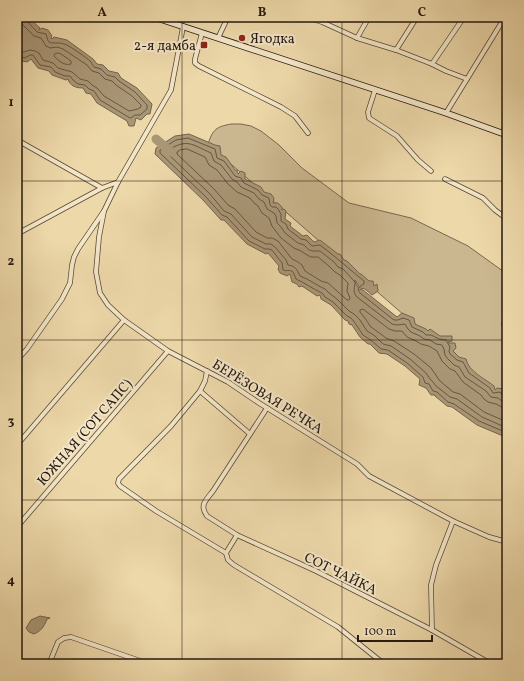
<svg xmlns="http://www.w3.org/2000/svg" width="524" height="681" viewBox="0 0 524 681" font-family="Vollkorn,serif">
  <style>
    .green { fill: #cbb78f; stroke: #78674f }
    .water { fill: #a99675; stroke: #74634c }
    .lines { fill: none; stroke-linecap: round; stroke-linejoin: round }
    .shore { stroke: #675642; stroke-width: 1 }
    .river { stroke: #a99675; stroke-width: 9 }
    .street-casing { stroke: #574736; stroke-width: 5.5 }
    .secondary-casing { stroke: #25170f; stroke-width: 7 }
    .street { stroke: #f3e6c7; stroke-width: 4 }
    .secondary { stroke: #f3e6c7; stroke-width: 5.5 }
    .grid { fill: none; stroke: #25170f; stroke-width: 1; stroke-opacity: 0.55 }
    .poi-dot { fill: #8f2418; stroke: #f3e6c7; stroke-width: 1.5 }
    .labels { text-anchor: middle; stroke-width: 4; stroke-linejoin: round; paint-order: stroke }
    .poi-label { font-size: 14px; fill: #25170f; stroke: #f3e6c7; text-anchor: start }
    .street-label { font-size: 14px; fill: #25170f; stroke: #f3e6c7 }
    .neatline { fill: none; stroke: #25170f; stroke-width: 1.5 }
    .grid-label { font-size: 13px; text-anchor: middle; font-weight: bold; fill: #25170f }
  </style>
  <rect width="100%" height="100%" fill="#edd8a9"/>
  <filter id="stains"><feTurbulence type="fractalNoise" baseFrequency=".005" numOctaves="4"/><feColorMatrix values="0 0 0 0 .2 0 0 0 0 .09 0 0 0 0 .02 0 0 0 .5 -.17"/></filter>
  <radialGradient id="worn" r=".72"><stop offset=".6" stop-color="#630" stop-opacity="0"/><stop offset="1" stop-color="#630" stop-opacity=".3"/></radialGradient>
  <path class="green" d="M231,124H241L251,126L261,131L279,145L302,168L349,203L411,218L468,246L507,274V405L208,144C213,129 216,127 231,124Z"/>
  <g class="water">
    <path d="M17,17C29,17 31,20 40,28L39,30L42,28L48,30L52,36L51,38L52,39L54,37L67,40L93,59L97,64L103,65L109,71L118,73L121,78L137,88L152,104L150,114H147L141,120L136,118L134,126H129L127,121L97,103L91,94L86,93L83,88C76,88 70,86 68,79L66,80L52,75L49,71L38,68L31,59L27,62L17,60Z"/>
    <path d="M189,134L215,145L220,146L221,155L226,157L235,170H237L238,174L241,171L245,173V179L261,187L264,192L271,194L274,198L273,203H278L282,207V210L284,209L286,211L285,219L291,223L290,226L303,236L307,235L314,242L320,240L338,254H340L344,260L347,261L360,274H361L369,281H373L374,286L377,284L378,291L372,295L365,289L360,288L355,280V282L359,289L363,290L397,317L402,313L414,318L415,324L426,329L428,331L430,329L440,336H452V341L448,342L449,343H455L456,348L453,351L459,357L466,359C469,372 484,378 494,386L495,390L497,388L504,389L505,393H507V440L503,436L477,425L452,407L447,406L435,396V395H431L426,388L419,385L420,379L405,366L387,354L379,353L370,344H368L360,337L352,325L349,324L348,321L345,320L331,305L321,299L320,295L317,296L302,286L299,287L297,284L292,282L290,274L287,276L280,273L278,269L279,266L268,253L266,254L247,244L224,220H221L203,200L155,154L156,148L175,136Z"/>
    <path d="M40,616L50,618L47,619C44,627 41,631 34,634L29,632L26,628L31,620Z"/>
  </g>
  <g class="lines">
    <g class="shore">
      <polyline points="17,51 24,52 30,50 35,51 39,53 43,60 53,63 58,68 72,72 80,79 88,81 92,85 97,88 104,96 129,111 138,109 141,107 141,105 132,96 116,85 112,81 105,79 99,73 92,71 87,65 63,49 57,47 50,48 46,46 41,38 34,36 23,25 21,21 21,17"/>
      <path d="M58,53L61,54L71,61V64C64,66 59,61 54,56L55,54Z"/>
      <path d="M17,56L25,58L30,55H33L40,65L51,67L55,72L65,76H70L73,80L78,84L85,85L89,89L94,91L100,100L130,118H131L135,115H140L147,109V105L135,92L119,81L115,77L107,75L101,69L94,67C93,66 92,64 91,62C87,58 69,45 64,44C60,42 51,44 49,42C47,40 47,36 46,34L37,32L27,21L26,17"/>
      <polygon points="187,149 205,157 209,165 217,170 228,184 237,192 250,198 254,203 258,206 262,213 269,218 272,226 281,238 294,248 301,251 307,255 311,257 318,257 330,267 335,272 340,275 348,283 347,291 350,298 349,300 347,300 328,283 321,281 305,271 302,265 298,262 292,259 278,241 272,238 267,238 256,232 235,209 228,205 214,189 177,154 177,152 180,150"/>
      <path d="M507,397L503,396L500,392L493,393L490,388L469,373L463,362L457,360L450,354L449,351L450,347L446,340L439,339L431,335H426L423,332L412,327L409,320L403,318L398,320H394L360,293C356,288 360,286 364,284V281C349,269 336,257 320,245L312,246L306,240L301,239L288,229L286,224L281,221V214L278,209L276,207H272L270,205L269,198L262,195L258,190L244,183L241,178L235,176L224,161L217,158L215,149L188,138L176,140L160,150V153L206,197L222,215L227,217L249,241L265,249H269L272,250L282,263L283,270C287,272 292,268 294,274C295,276 295,277 296,279C305,283 313,289 322,293L325,297L333,302L347,316L351,318L355,323L363,335L372,341L381,349L388,350L407,363L423,377L425,383L429,384L433,391L437,392L448,402L454,404L479,421L505,432L507,435"/>
      <path d="M507,402L502,401L498,398L491,397L486,391L465,377L459,367L454,365L447,358L445,355L444,349L442,345L436,344L430,340L424,339L420,336L411,332L408,329L405,324L397,325L392,324L357,297C352,291 355,288 355,282L343,269L338,267L334,262L320,251H313L309,250L304,245L298,243L285,233L281,227L277,223L276,216L274,213L267,209L264,202L259,199L254,193L241,187L237,182L232,179L221,165L214,161L211,153C191,144 187,138 167,151L168,154L210,194L224,211L231,214L252,237L266,244H271L275,247L286,260L288,265C295,266 297,269 300,276L307,279L319,286L325,289L329,293L337,299L349,311L354,314L360,320L367,331L375,336L383,344L391,346L410,359L426,373L430,379L433,382L436,386L450,397L457,399L482,417L507,428"/>
      <polyline points="507,408 502,407 496,404 488,402 484,399 481,395 463,382 455,371 450,369 442,361 437,351 429,346 421,344 416,341 407,337 402,331 395,331 389,329 363,309 360,310 360,312 364,317 371,327 378,332 386,338 394,341 414,354 431,368 440,381 453,392 460,394 484,412 507,422"/>
    </g>
    <polyline class="river" points="156,139 171,152"/>
    <defs>
      <g id="street">
        <polyline points="306,17 322,22 357,38 396,50 432,64 446,71 467,79 446,113"/>
        <polyline points="202,33 195,59 195,63 199,66 281,107 295,116 308,133"/>
        <polyline points="218,38 228,17"/>
        <polyline points="357,38 369,17"/>
        <polyline points="396,50 417,17"/>
        <polyline points="432,64 464,17"/>
        <polyline points="467,79 505,17"/>
        <polyline points="375,90 368,112 369,118 397,136 418,160 431,171"/>
        <polyline points="17,140 102,188"/>
        <polyline points="445,179 483,198 495,210 507,219"/>
        <polyline points="104,211 99,237 96,272 100,293 108,305 124,320 168,351 228,382 259,403 357,464 369,476 453,521 489,537 507,542"/>
        <polyline points="17,234 102,188 118,182 171,90 183,27"/>
        <polyline points="504,324 507,317"/>
        <polyline points="17,360 27,349 62,299 70,283 72,265 74,257 78,249 104,211 118,182"/>
        <polyline points="207,371 205,381 200,391 171,426 119,479 118,483 120,486 156,511 226,553 228,560 234,565 338,627 384,664"/>
        <polyline points="200,391 250,434"/>
        <path d="M267,408L213,491C206,500 199,505 207,516L237,535L316,571L432,630L491,664"/>
        <polyline points="17,445 124,320"/>
        <polyline points="17,527 168,351"/>
        <polyline points="226,553 237,535"/>
        <polyline points="432,630 431,585 436,565 453,521"/>
        <polyline points="17,663 19,664"/>
        <polyline points="49,664 58,642 64,638 71,637 149,664"/>
      </g>
      <polyline id="secondary" points="154,17 446,113 507,135"/>
    </defs>
    <use href="#street" class="street-casing"/>
    <use href="#secondary" class="secondary-casing"/>
    <use href="#street" class="street"/>
    <use href="#secondary" class="secondary"/>
  </g>
  <path class="grid" d="M182,17V664M342,17V664M17,181H507M17,340H507M17,500H507"/>
  <g class="poi-dot">
    <circle cx="242" cy="38" r="4"/>
    <rect x="200" y="41" width="8" height="8" rx="2"/>
  </g>
  <g class="labels">
    <g class="poi-label">
      <text x="250" y="43">Ягодка</text>
      <text x="196" y="50" text-anchor="end">2-я дамба</text>
    </g>
    <g class="street-label">
      <text transform="translate(268 396) rotate(32)" y="5">БЕРЁЗОВАЯ РЕЧКА</text>
      <text transform="translate(84 432) rotate(-49)" y="5">ЮЖНАЯ (СОТ САПС)</text>
      <text transform="translate(341 573) rotate(26)" y="5">СОТ ЧАЙКА</text>
    </g>
  </g>
  <rect width="524" height="681" fill="none" stroke="#edd8a9" stroke-width="44"/>
  <path d="M358 635v6h74v-6" fill="none" stroke="#25170f" stroke-width="2"/>
  <text x="364" y="635" font-size="12" fill="#25170f" stroke="#f3e6c7" stroke-width="3" paint-order="stroke">100 m</text>
  <rect x="22" y="22" width="480" height="637" class="neatline"/>
  <g class="grid-label">
    <text x="102" y="16">A</text>
    <text x="262" y="16">B</text>
    <text x="422" y="16">C</text>
    <text x="11" y="106">1</text>
    <text x="11" y="265">2</text>
    <text x="11" y="425">3</text>
    <text x="11" y="584">4</text>
  </g>
  <rect width="100%" height="100%" filter="url(#stains)"/>
  <rect width="100%" height="100%" fill="url(#worn)"/>
</svg>
